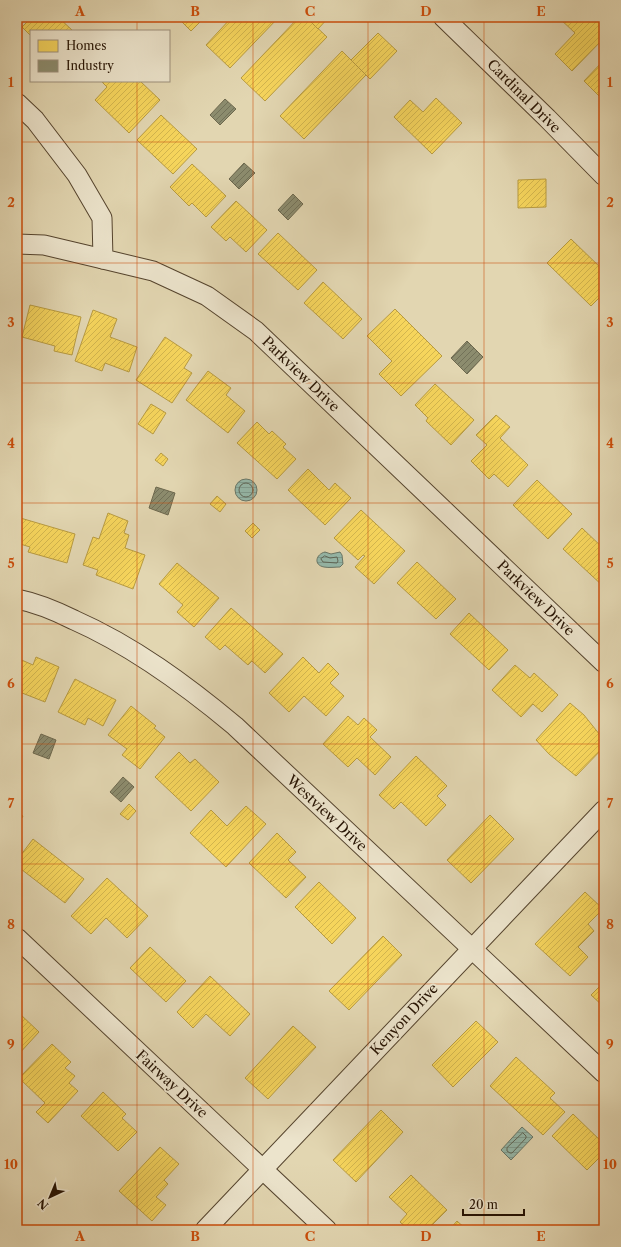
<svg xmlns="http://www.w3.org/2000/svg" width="621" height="1247" viewBox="0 0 621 1247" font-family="'Libre Caslon Text',serif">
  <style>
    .water { fill: url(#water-rules); stroke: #697768 }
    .homes { fill: url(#homes-hatch); stroke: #b89b41 }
    .industry { fill: url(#industry-hatch); stroke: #6d684e }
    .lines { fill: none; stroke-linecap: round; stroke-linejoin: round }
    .shore { stroke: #5e6657; stroke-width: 1 }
    .street-casing { stroke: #55442e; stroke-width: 21 }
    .street { stroke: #ece4cc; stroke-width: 19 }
    .grid { fill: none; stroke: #cb4e0b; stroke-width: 1; stroke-opacity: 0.55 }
    .labels { text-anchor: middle; stroke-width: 4; stroke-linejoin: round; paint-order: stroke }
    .street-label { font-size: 14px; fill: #261303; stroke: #ece4cc }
    .neatline { fill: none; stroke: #cb4e0b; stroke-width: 1.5 }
    .grid-label { font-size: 13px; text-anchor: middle; font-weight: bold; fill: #cb4e0b }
  </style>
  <defs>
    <pattern id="water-rules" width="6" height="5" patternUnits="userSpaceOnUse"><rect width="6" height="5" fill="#95b9ab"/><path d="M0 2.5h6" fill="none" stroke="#809e92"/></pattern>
    <pattern id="homes-hatch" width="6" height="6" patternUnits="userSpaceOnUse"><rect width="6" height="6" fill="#f6d55c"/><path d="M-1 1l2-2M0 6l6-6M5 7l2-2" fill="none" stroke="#d3b64e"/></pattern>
    <pattern id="industry-hatch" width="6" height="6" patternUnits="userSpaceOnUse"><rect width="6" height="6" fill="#8c8c6e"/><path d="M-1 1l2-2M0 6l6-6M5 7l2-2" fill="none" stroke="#727158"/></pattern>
  </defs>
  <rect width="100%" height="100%" fill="#e2d6b1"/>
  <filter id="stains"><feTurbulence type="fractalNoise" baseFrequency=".005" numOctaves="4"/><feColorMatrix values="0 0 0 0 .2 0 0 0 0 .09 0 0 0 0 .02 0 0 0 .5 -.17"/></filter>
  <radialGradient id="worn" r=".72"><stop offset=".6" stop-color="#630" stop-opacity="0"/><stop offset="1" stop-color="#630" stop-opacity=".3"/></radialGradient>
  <g class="water">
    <circle cx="246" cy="490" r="11"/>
    <path d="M325,552L331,554L340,552L342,555L343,564L340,567C335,567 329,568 324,567C313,565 316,554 325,552Z"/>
    <polygon points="522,1127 533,1137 511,1160 501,1150"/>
  </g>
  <g class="homes">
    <polygon points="32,17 58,17 73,31 31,31 31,36 22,27"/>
    <polygon points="177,17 205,17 191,31"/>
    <polygon points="232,17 279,17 230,68 206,45"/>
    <polygon points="299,17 306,17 327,37 265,101 241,78"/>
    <polygon points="306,17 329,17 318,29"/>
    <polygon points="516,17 526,17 521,22"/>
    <polygon points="558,17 604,17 604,38 572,71 555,54 575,33"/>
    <polygon points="378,33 397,51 370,79 351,60"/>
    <polygon points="342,51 366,75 304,139 280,116"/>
    <polygon points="604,60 604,101 584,81"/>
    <polygon points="101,81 140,81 160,100 129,133 95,100 107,87"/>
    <polygon points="436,98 462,123 432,154 394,117 410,100 423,112"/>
    <polygon points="161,115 197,149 173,174 137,140"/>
    <polygon points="192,164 226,196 206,217 192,203 189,206 170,187"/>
    <polygon points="546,179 546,207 518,208 518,180"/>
    <polygon points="236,201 267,230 246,252 230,237 226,241 211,227"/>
    <polygon points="278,233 317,270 298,290 258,254"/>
    <polygon points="571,239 604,271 604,293 591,306 547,263"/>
    <polygon points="323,282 362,319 343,339 304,303"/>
    <polygon points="30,305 81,317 72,355 54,351 55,346 22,337"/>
    <polygon points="395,309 442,356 401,396 379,374 392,361 367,336"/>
    <polygon points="93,310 117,319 110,337 137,347 129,372 105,363 102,371 75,361"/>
    <polygon points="165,337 192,355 184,368 192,373 172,403 136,380"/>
    <polygon points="208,371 231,388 226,395 245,411 228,433 186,400"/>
    <polygon points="435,384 474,420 451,445 426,421 428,418 415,405"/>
    <polygon points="151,404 166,413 153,434 138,424"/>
    <polygon points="496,415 510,427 500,438 528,465 508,487 494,474 489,479 471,461 487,445 476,435"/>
    <polygon points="257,422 269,434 272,431 286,444 283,447 296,459 277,479 237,443"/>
    <polygon points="161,453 168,459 163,466 155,460"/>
    <polygon points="308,469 329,490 335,483 351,498 325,525 288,490"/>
    <polygon points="537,480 572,514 548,539 513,505"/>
    <polygon points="217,496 226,504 220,512 210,504"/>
    <polygon points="361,510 405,551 374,584 355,567 365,556 363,555 358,560 334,538"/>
    <polygon points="108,513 128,521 124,533 129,535 125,548 145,555 133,589 96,575 98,570 83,565 93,537 99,539"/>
    <polygon points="17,517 75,534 67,563 28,552 30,547 17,543"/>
    <polygon points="253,523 260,530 252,538 245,531"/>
    <polygon points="582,528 604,549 604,587 563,549"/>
    <polygon points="417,562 456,599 436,619 397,583"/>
    <polygon points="177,563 219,598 194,627 177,612 183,605 159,584"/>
    <polygon points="231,608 283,654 265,673 252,661 248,665 225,645 220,650 205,637"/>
    <polygon points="469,613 508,650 489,670 450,634"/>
    <polygon points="36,657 59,667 45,702 17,691 17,658 33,665"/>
    <polygon points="303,657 319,673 328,663 339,674 330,683 344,696 326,716 304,696 289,712 269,693"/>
    <polygon points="515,665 530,678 534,673 558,695 542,712 533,704 521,717 492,690"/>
    <polygon points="75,679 116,700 103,726 88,718 85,725 58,712"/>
    <polygon points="570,703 584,715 604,740 604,747 576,776 549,754 536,740"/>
    <polygon points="131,706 156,726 154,728 165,737 140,769 122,755 127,749 108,735"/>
    <polygon points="348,716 358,725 364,718 377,730 370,737 391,757 375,775 357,758 348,767 323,744"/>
    <polygon points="179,752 190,763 195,759 219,782 191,811 155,777"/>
    <polygon points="416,756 447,786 437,796 446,805 426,826 401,802 394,809 379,795"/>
    <polygon points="129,804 136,811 128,820 120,814"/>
    <polygon points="246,806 266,824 226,867 190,833 211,810 227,826"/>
    <polygon points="17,813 23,816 17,826"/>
    <polygon points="490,815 514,839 471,883 447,860"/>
    <polygon points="277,833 296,852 288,860 306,877 286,898 249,863"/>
    <polygon points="33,839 84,879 65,903 17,866 17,860"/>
    <polygon points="107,878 148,916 127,938 106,918 91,934 71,916"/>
    <polygon points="319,882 356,918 332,944 295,907"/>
    <polygon points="585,892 603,909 588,924 594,931 578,947 588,957 570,976 535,944"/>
    <polygon points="383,936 402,955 349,1010 329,991"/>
    <polygon points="150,947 186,981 166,1002 130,968"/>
    <polygon points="210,976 250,1014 230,1036 206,1014 193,1028 177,1012"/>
    <polygon points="604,982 604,1007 591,995"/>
    <polygon points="19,1013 39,1032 17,1056 17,1016"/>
    <polygon points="476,1021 498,1042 453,1087 432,1065"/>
    <polygon points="293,1026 316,1047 268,1099 245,1078"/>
    <polygon points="52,1044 71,1062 65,1068 75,1076 69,1083 78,1091 48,1123 36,1112 45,1103 19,1078"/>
    <polygon points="516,1057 555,1093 550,1098 565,1112 543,1135 490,1086"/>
    <polygon points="103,1092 126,1114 122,1118 137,1132 118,1151 81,1116"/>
    <polygon points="381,1110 403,1132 356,1182 333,1160"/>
    <polygon points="573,1114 604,1144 604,1153 587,1170 552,1136"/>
    <polygon points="160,1147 179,1164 164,1180 168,1184 156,1197 166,1205 152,1221 119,1191"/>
    <polygon points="411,1175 447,1210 427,1230 409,1230 400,1222 407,1214 389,1197"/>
    <polygon points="457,1221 467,1230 449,1230"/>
    <polygon points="17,1222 26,1227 24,1230 17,1230"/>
  </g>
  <g class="industry">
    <polygon points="225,99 236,109 220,125 210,115"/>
    <polygon points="244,163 255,173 239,189 229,179"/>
    <polygon points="293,194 303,204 288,220 278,210"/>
    <polygon points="467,341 483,357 467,374 451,358"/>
    <polygon points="156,487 175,493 168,515 149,508"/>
    <polygon points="41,734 56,740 49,759 33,753"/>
    <polygon points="123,777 134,787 121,802 110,792"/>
  </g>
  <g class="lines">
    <g class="shore">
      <circle cx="246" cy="490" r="7"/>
      <polygon points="325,556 330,558 337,557 338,561 337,563 323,562 321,559"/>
      <polygon points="523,1133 526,1136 526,1138 512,1153 510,1153 507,1151 507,1148"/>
    </g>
    <defs>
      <g id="street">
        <polyline points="443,17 547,118 604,176"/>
        <polyline points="17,103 35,120 77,175 102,218 103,259 153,271 207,296 256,331 604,663"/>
        <polyline points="17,244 44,245 103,259"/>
        <path d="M17,599C37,603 56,611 74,620C133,646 186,685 235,726L604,1073"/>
        <polyline points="17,938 327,1230"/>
        <polyline points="205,1230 604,810"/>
      </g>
    </defs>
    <use href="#street" class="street-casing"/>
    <use href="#street" class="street"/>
  </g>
  <path class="grid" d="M137,17V31M253,17V1230M368,17V1230M484,17V1230M137,81V1230M17,142H604M17,263H604M17,383H604M17,503H604M17,624H604M17,744H604M17,864H604M17,984H604M17,1105H604"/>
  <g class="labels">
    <g class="street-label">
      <text transform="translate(524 96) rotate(45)" y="5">Cardinal Drive</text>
      <text transform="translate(301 374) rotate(44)" y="5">Parkview Drive</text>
      <text transform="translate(536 598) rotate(44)" y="5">Parkview Drive</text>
      <text transform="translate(327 813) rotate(43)" y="5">Westview Drive</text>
      <text transform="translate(404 1019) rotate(-47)" y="5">Kenyon Drive</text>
      <text transform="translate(172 1084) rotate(43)" y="5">Fairway Drive</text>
    </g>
  </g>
  <rect width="621" height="1247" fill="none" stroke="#e2d6b1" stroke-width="44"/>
  <rect x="30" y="30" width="140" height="52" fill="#ece4cc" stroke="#9d907c"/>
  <rect x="38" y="40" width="20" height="12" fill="#f6d55c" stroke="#9d907c"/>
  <text x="66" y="50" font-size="12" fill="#261303">Homes</text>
  <rect x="38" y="60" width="20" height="12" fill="#8c8c6e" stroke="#9d907c"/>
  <text x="66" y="70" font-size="12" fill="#261303">Industry</text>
  <g transform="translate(50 1197) rotate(224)" stroke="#ece4cc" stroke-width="3" paint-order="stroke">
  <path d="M0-3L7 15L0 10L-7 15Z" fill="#261303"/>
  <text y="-6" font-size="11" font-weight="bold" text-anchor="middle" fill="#261303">N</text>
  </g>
  <path d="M463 1209v6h61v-6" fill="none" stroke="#261303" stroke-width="2"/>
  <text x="469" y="1209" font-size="12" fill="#261303" stroke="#ece4cc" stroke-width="3" paint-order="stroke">20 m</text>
  <rect x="22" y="22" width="577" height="1203" class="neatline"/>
  <g class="grid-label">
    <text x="80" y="16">A</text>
    <text x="195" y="16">B</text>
    <text x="310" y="16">C</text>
    <text x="426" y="16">D</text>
    <text x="541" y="16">E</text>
    <text x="11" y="87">1</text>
    <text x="610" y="87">1</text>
    <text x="11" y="207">2</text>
    <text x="610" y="207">2</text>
    <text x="11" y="327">3</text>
    <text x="610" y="327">3</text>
    <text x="11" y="448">4</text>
    <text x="610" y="448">4</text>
    <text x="11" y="568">5</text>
    <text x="610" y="568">5</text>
    <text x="11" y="688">6</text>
    <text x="610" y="688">6</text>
    <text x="11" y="808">7</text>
    <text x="610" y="808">7</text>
    <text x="11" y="929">8</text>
    <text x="610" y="929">8</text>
    <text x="11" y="1049">9</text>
    <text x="610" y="1049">9</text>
    <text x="11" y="1169">10</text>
    <text x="610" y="1169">10</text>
    <text x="80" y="1241">A</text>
    <text x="195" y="1241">B</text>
    <text x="310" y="1241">C</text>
    <text x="426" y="1241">D</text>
    <text x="541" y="1241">E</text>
  </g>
  <rect width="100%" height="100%" filter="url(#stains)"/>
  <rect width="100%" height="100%" fill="url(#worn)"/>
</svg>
